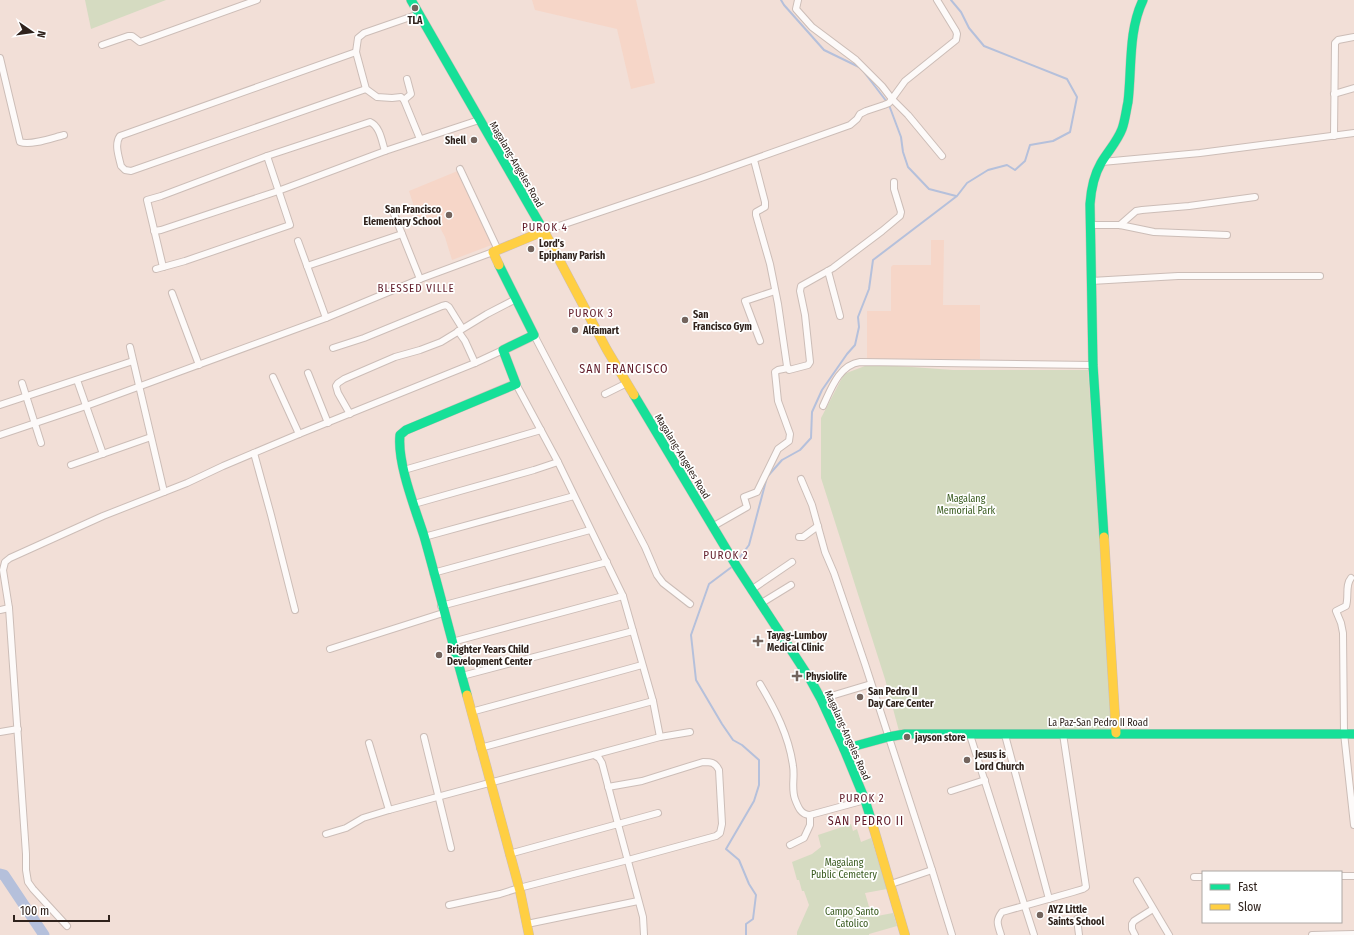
<svg xmlns="http://www.w3.org/2000/svg" width="1354" height="935" viewBox="0 0 1354 935" font-family="'Fira Sans Condensed',sans-serif">
  <style>
    .built { fill: #f6d6c8 }
    .green { fill: #d5dbc1 }
    .lines { fill: none; stroke-linecap: round; stroke-linejoin: round }
    .stream { stroke: #b5c0db; stroke-width: 2 }
    .river { stroke: #b5c0db; stroke-width: 11 }
    .street-casing { stroke: #ccbdb7; stroke-width: 8 }
    .fast-casing { stroke: #ccbdb7; stroke-width: 10 }
    .slow-casing { stroke: #ccbdb7; stroke-width: 10 }
    .street { stroke: #fdfaf9; stroke-width: 6 }
    .fast { stroke: #16e098; stroke-width: 9 }
    .slow { stroke: #ffcf43; stroke-width: 9 }
    .poi-dot { fill: #73645d; stroke: #fff; stroke-width: 1.5 }
    .labels { text-anchor: middle; stroke-width: 3.5; stroke-linejoin: round; paint-order: stroke }
    .poi-label { font-size: 10px; font-weight: bold; fill: #2f221c; stroke: #fff; text-anchor: start }
    .street-label { font-size: 10px; fill: #2f221c; stroke: #fff }
    .park-label { font-size: 10px; fill: #37591d; stroke: #fff }
    .neighbourhood-label { font-size: 11px; letter-spacing: 1px; fill: #601b28; stroke: #fff }
    .quarter-label { font-size: 12px; letter-spacing: 1px; fill: #601b28; stroke: #fff }
  </style>
  <rect width="100%" height="100%" fill="#f2dfd7"/>
  <g class="built">
    <polygon points="532,0 636,0 655,83 631,89 617,29 535,10"/>
    <polygon points="460,170 494,244 452,260 445,237 436,220 420,225 409,191"/>
    <polygon points="931,240 944,240 943,305 980,305 980,359 867,360 867,311 891,311 891,267 893,265 931,265"/>
  </g>
  <g class="green">
    <polygon points="85,0 166,0 91,29"/>
    <polygon points="870,364 953,370 1088,370 1113,729 899,731 885,679 821,478 821,418 844,374"/>
    <polygon points="851,824 853,831 857,829 861,842 871,838 887,889 865,893 872,917 893,913 897,926 869,934 869,935 797,935 797,932 809,905 804,891 802,891 799,880 797,880 792,862 812,854 821,847 818,835"/>
  </g>
  <g class="lines">
    <g class="stream">
      <polyline points="781,0 784,5 824,50 861,68"/>
      <polyline points="864,72 887,102"/>
      <polyline points="889,105 901,137 903,152 908,167 929,189 956,196"/>
      <polyline points="737,561 749,545 767,477 782,460 800,450 811,438 812,412 822,390 847,354 855,345 859,327 858,317 869,289 873,260 957,196 967,183 988,170 1007,165 1015,170 1025,161 1030,145 1053,141 1070,132 1077,97 1067,79 984,46 969,28 961,12 951,0"/>
      <polyline points="733,566 709,584 691,635 696,680 722,724 733,740 742,745 759,760 759,785 754,801 726,849 739,860 749,884 756,895 753,919 746,924 746,935"/>
    </g>
    <polyline class="river" points="0,874 4,875 44,935"/>
    <defs>
      <g id="street">
        <polyline points="798,0 796,9 812,27 856,60 882,86 892,99 908,115 942,156"/>
        <polyline points="419,14 364,33 358,38 356,52 366,89 377,97 392,98 401,97 404,100 420,139"/>
        <polyline points="102,45 128,36 132,36 140,42 257,0"/>
        <path d="M356,52L120,136C114,144 119,157 121,166L125,170L131,171L366,89"/>
        <path d="M0,58L20,142C31,146 52,138 64,135"/>
        <polyline points="1334,94 1354,88"/>
        <polyline points="404,100 411,94 407,79"/>
        <polyline points="1334,136 1335,43 1338,40 1354,37"/>
        <polyline points="754,160 765,202 765,207 756,212 756,215 770,264 778,304 787,366 789,370 808,365 810,362 805,315 800,291 801,286 833,268 882,231 900,216 901,212 894,189 894,182"/>
        <polyline points="1102,162 1200,153 1354,133"/>
        <polyline points="460,169 498,250"/>
        <polyline points="392,209 420,279"/>
        <polyline points="1090,225 1120,225 1154,232 1227,235"/>
        <polyline points="1120,225 1136,211 1142,210 1189,206 1255,197"/>
        <polyline points="154,231 161,230 278,191 385,151 479,120"/>
        <polyline points="544,231 701,178 850,125 857,119 860,114 866,111 884,105 889,103 905,81 956,40 957,34 956,31 937,0"/>
        <polyline points="298,241 326,318"/>
        <polyline points="307,266 402,234"/>
        <path d="M163,267L147,200L161,196L267,156L370,122C380,126 382,142 385,151"/>
        <polyline points="156,269 185,261 290,225 267,156"/>
        <polyline points="828,271 840,316"/>
        <polyline points="1091,281 1178,276 1320,276"/>
        <polyline points="172,293 199,365"/>
        <polyline points="458,331 465,341 475,363"/>
        <polyline points="534,335 645,547 657,575 663,583 690,604"/>
        <polyline points="760,341 745,301 775,291"/>
        <polyline points="130,347 164,492"/>
        <polyline points="333,348 364,338 442,306 446,305 449,307 462,328"/>
        <polyline points="308,373 328,423"/>
        <polyline points="273,377 299,434"/>
        <polyline points="77,380 103,454"/>
        <polyline points="22,383 41,443"/>
        <polyline points="605,394 627,383"/>
        <polyline points="0,405 133,361"/>
        <path d="M823,406C831,389 839,365 860,362L1093,365"/>
        <polyline points="350,414 338,393 336,386 338,383 344,379 395,357 420,350 441,342 487,314 516,299"/>
        <polyline points="0,435 86,406 326,318 420,279 493,252"/>
        <polyline points="254,453 271,515 295,610"/>
        <polyline points="71,465 151,437"/>
        <polyline points="404,470 541,430"/>
        <polyline points="801,479 812,505 825,552 834,573 865,664 932,870 952,935"/>
        <polyline points="414,504 534,470 558,462"/>
        <polyline points="712,527 747,507 744,497 757,492 778,449 789,441 790,434 778,401 775,372 778,370 788,368"/>
        <polyline points="424,537 574,496"/>
        <polyline points="799,537 803,537 818,526"/>
        <polyline points="433,573 590,530"/>
        <path d="M1351,578C1345,585 1349,597 1346,606L1336,611L1341,623L1343,633L1344,733L1354,825"/>
        <polyline points="751,590 792,562"/>
        <polyline points="760,604 791,585"/>
        <polyline points="441,606 607,562"/>
        <polyline points="0,610 9,608"/>
        <polyline points="452,642 623,596"/>
        <polyline points="330,649 443,613"/>
        <polyline points="462,676 633,631"/>
        <path d="M760,684C775,709 789,736 793,766C795,777 791,788 795,799C798,807 801,815 810,815L865,800"/>
        <polyline points="821,699 871,684"/>
        <polyline points="471,712 642,665"/>
        <polyline points="0,732 18,729"/>
        <polyline points="970,735 1034,935"/>
        <polyline points="1005,735 1049,899"/>
        <polyline points="424,737 451,848"/>
        <polyline points="660,737 690,732"/>
        <polyline points="369,743 389,810"/>
        <polyline points="480,748 653,701"/>
        <polyline points="594,755 599,758 602,763 618,824 658,813"/>
        <polyline points="951,791 985,780"/>
        <polyline points="326,834 346,828 363,818 389,810 660,737 653,701 623,596 558,462 516,384"/>
        <polyline points="790,845 804,838 810,825 810,815"/>
        <polyline points="509,854 618,824 643,917 644,935"/>
        <polyline points="1341,876 1354,876"/>
        <polyline points="1194,877 1203,877"/>
        <polyline points="1137,881 1169,935"/>
        <polyline points="891,884 932,870"/>
        <path d="M449,905L500,894L519,888L628,860L716,836L720,833L722,824L719,770C715,762 711,762 703,762L642,781L608,787"/>
        <polyline points="1077,919 1079,935"/>
        <polyline points="527,924 638,901"/>
        <polyline points="67,926 33,889 28,882 26,870 26,854 9,608 3,570 5,562 10,558 103,516 187,483 223,466 299,434 475,363 503,350"/>
        <path d="M1001,935C998,925 995,921 1002,912L1073,892L1083,889L1086,887L1063,734"/>
        <polyline points="1135,935 1132,929 1132,924 1134,921 1153,909"/>
        <polyline points="1312,935 1354,934"/>
      </g>
      <g id="fast">
        <polyline points="411,0 545,233"/>
        <polyline points="634,395 737,567 810,679 821,699 844,749 865,800 873,826"/>
        <path d="M1104,537L1093,365L1090,204C1091,190 1094,175 1101,163C1108,151 1117,142 1122,129C1125,121 1126,111 1128,102C1132,69 1128,31 1143,0"/>
        <path d="M467,695C452,642 439,589 424,536C415,508 397,463 400,435L406,430L516,384L503,350L534,335L499,265"/>
        <polyline points="844,749 888,737 905,734 1354,734"/>
      </g>
      <g id="slow">
        <polyline points="545,233 607,350 634,395"/>
        <polyline points="499,265 493,252 544,231"/>
        <polyline points="1104,537 1116,733"/>
        <polyline points="467,695 520,891 529,935"/>
        <polyline points="873,826 905,935"/>
      </g>
    </defs>
    <use href="#street" class="street-casing"/>
    <use href="#fast" class="fast-casing"/>
    <use href="#slow" class="slow-casing"/>
    <use href="#street" class="street"/>
    <use href="#fast" class="fast"/>
    <use href="#slow" class="slow"/>
  </g>
  <g class="poi-dot">
    <circle cx="415" cy="8" r="4"/>
    <circle cx="474" cy="140" r="4"/>
    <circle cx="449" cy="215" r="4"/>
    <circle cx="531" cy="249" r="4"/>
    <circle cx="685" cy="320" r="4"/>
    <circle cx="575" cy="330" r="4"/>
    <path d="M756 635h4v4h4v4h-4v4h-4v-4h-4v-4h4z"/>
    <circle cx="439" cy="655" r="4"/>
    <path d="M795 670h4v4h4v4h-4v4h-4v-4h-4v-4h4z"/>
    <circle cx="860" cy="697" r="4"/>
    <circle cx="907" cy="737" r="4"/>
    <circle cx="967" cy="760" r="4"/>
    <circle cx="1040" cy="915" r="4"/>
  </g>
  <g class="labels">
    <g class="poi-label">
      <text x="415" y="24" text-anchor="middle">TLA</text>
      <text x="466" y="144" text-anchor="end">Shell</text>
      <text x="441" y="213" text-anchor="end">San Francisco<tspan x="441" dy="12">Elementary School</tspan></text>
      <text x="539" y="247">Lord's<tspan x="539" dy="12">Epiphany Parish</tspan></text>
      <text x="693" y="318">San<tspan x="693" dy="12">Francisco Gym</tspan></text>
      <text x="583" y="334">Alfamart</text>
      <text x="767" y="639">Tayag-Lumboy<tspan x="767" dy="12">Medical Clinic</tspan></text>
      <text x="447" y="653">Brighter Years Child<tspan x="447" dy="12">Development Center</tspan></text>
      <text x="806" y="680">Physiolife</text>
      <text x="868" y="695">San Pedro II<tspan x="868" dy="12">Day Care Center</tspan></text>
      <text x="915" y="741">jayson store</text>
      <text x="975" y="758">Jesus is<tspan x="975" dy="12">Lord Church</tspan></text>
      <text x="1048" y="913">AYZ Little<tspan x="1048" dy="12">Saints School</tspan></text>
    </g>
    <g class="street-label">
      <text transform="translate(517 164) rotate(60)" y="4">Magalang-Angeles Road</text>
      <text transform="translate(683 456) rotate(59)" y="4">Magalang-Angeles Road</text>
      <text x="1098" y="726">La Paz-San Pedro II Road</text>
      <text transform="translate(848 735) rotate(66)" y="4">Magalang-Angeles Road</text>
    </g>
    <g class="park-label">
      <text x="966" y="502">Magalang<tspan x="966" dy="12">Memorial Park</tspan></text>
      <text x="844" y="866">Magalang<tspan x="844" dy="12">Public Cemetery</tspan></text>
      <text x="852" y="915">Campo Santo<tspan x="852" dy="12">Catolico</tspan></text>
    </g>
    <g class="neighbourhood-label">
      <text x="545" y="231">PUROK 4</text>
      <text x="416" y="292">BLESSED VILLE</text>
      <text x="591" y="317">PUROK 3</text>
      <text x="726" y="559">PUROK 2</text>
      <text x="862" y="802">PUROK 2</text>
    </g>
    <g class="quarter-label">
      <text x="624" y="373">SAN FRANCISCO</text>
      <text x="866" y="825">SAN PEDRO II</text>
    </g>
  </g>
  <rect x="1202" y="871" width="140" height="52" fill="#ffffff" stroke="#aca7a4"/>
  <rect x="1210" y="884" width="20" height="6" fill="#16e098" stroke="#aca7a4"/>
  <text x="1238" y="891" font-size="12" fill="#2f221c">Fast</text>
  <rect x="1210" y="904" width="20" height="6" fill="#ffcf43" stroke="#aca7a4"/>
  <text x="1238" y="911" font-size="12" fill="#2f221c">Slow</text>
  <g transform="translate(32 32) rotate(103)" stroke="#ffffff" stroke-width="3" paint-order="stroke">
  <path d="M0-3L7 15L0 10L-7 15Z" fill="#2f221c"/>
  <text y="-6" font-size="11" font-weight="bold" text-anchor="middle" fill="#2f221c">N</text>
  </g>
  <path d="M14 915v6h95v-6" fill="none" stroke="#2f221c" stroke-width="2"/>
  <text x="20" y="915" font-size="12" fill="#2f221c" stroke="#ffffff" stroke-width="3" paint-order="stroke">100 m</text>
</svg>
